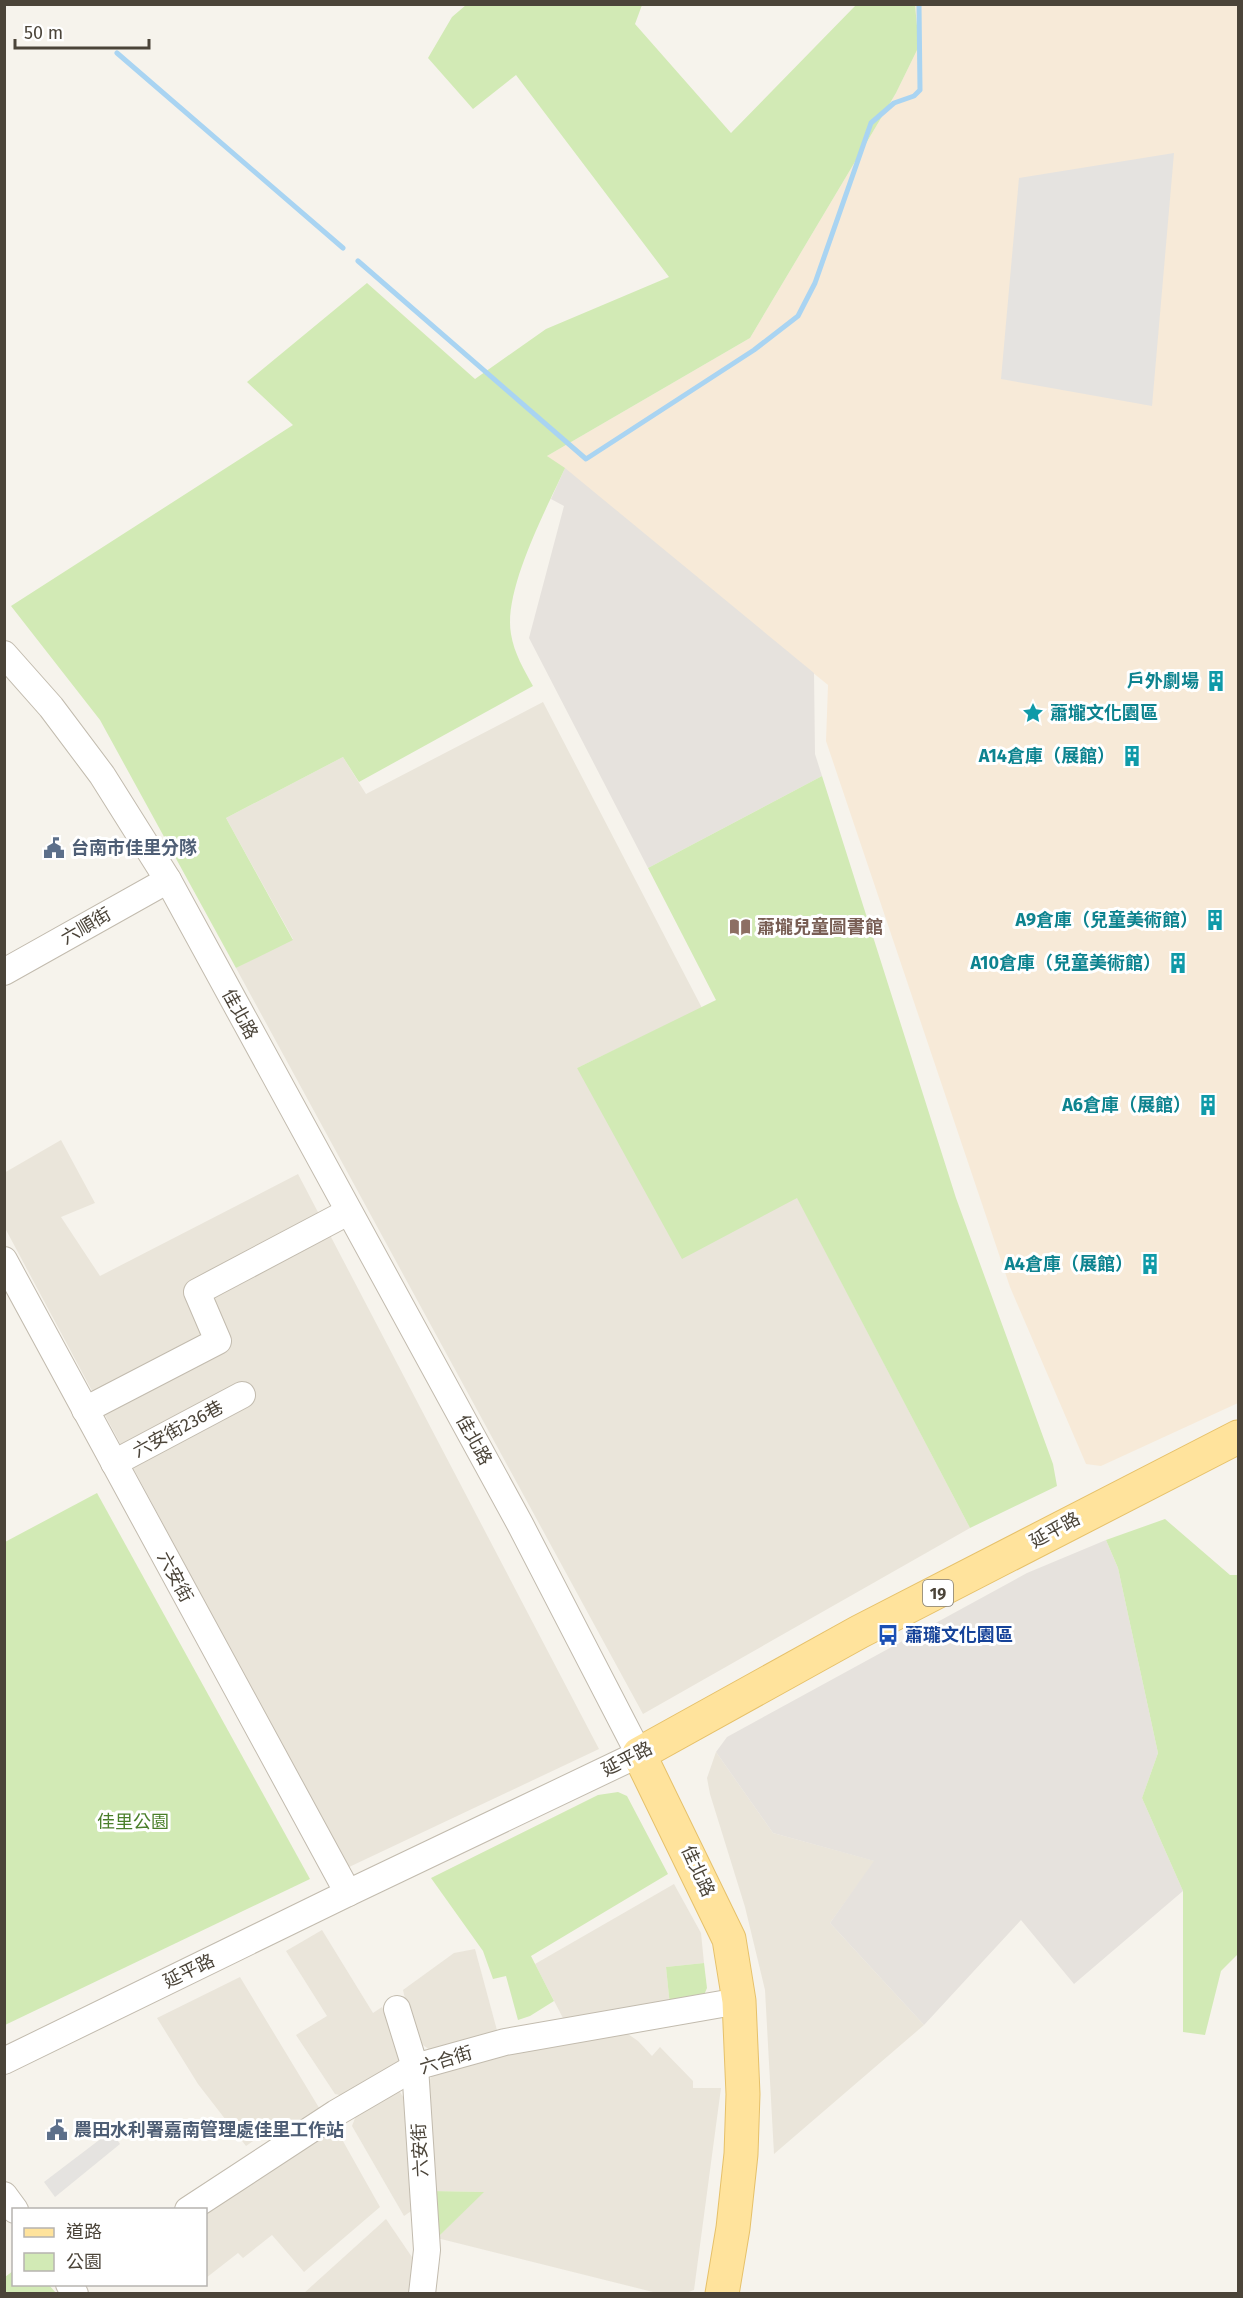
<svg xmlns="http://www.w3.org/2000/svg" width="1243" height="2298" viewBox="0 0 1243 2298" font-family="'Fira Sans','Noto Sans TC',sans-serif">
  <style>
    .residential { fill: #eae5da }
    .commercial { fill: #f7ead8 }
    .industrial { fill: #e6e2dd }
    .green { fill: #d2eab5 }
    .parking { fill: #e5e3e0 }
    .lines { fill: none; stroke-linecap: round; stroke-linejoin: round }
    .stream { stroke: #a9d4f2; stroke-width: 5 }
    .minor-casing { stroke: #c2bbae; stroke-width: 28 }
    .major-casing { stroke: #e6c16a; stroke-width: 35 }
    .minor { stroke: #fff; stroke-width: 26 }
    .major { stroke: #ffe39c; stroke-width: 33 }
    .labels { text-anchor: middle; stroke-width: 6; stroke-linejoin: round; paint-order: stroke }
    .shield { fill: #fff; stroke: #817c74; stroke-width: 1.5 }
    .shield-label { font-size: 16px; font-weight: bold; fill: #4b4439 }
    .culture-label { font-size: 18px; font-weight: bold; fill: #0d838f; stroke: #fff; text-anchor: end }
    .service-label { font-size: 18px; font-weight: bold; fill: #4e5e75; stroke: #fff; text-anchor: start }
    .street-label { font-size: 18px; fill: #4b4439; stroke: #fff }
    .education-label { font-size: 18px; font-weight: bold; fill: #785e54; stroke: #fff; text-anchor: start }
    .transit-label { font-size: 18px; font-weight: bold; fill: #164399; stroke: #fff; text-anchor: start }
    .park-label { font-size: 18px; fill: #4a7f2a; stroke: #fff }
  </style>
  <rect width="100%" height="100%" fill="#f6f3ec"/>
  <g class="residential">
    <polygon points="543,702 702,1008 577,1068 797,1197 970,1528 643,1714 236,968 293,939 226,818 343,757 366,794"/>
    <polygon points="61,1140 95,1203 61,1217 100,1276 298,1174 599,1749 347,1868 5,1228 4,1173"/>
    <polygon points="716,1752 773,1833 875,1861 830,1923 924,2025 774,2154 765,1990 745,1907 710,1794 707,1778"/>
    <polygon points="674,1884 701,1933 704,1963 666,1967 670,2006 565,2022 535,1964"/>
    <polygon points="322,1930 373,2013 382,2007 401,2049 397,2066 352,2098 335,2094 296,2035 327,2016 286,1951"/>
    <polygon points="475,1949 498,2034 436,2054 414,2039 403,1990 454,1953"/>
    <polygon points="240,1977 321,2111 283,2136 275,2126 246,2146 198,2084 157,2018"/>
    <polygon points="618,2027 638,2041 652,2056 660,2047 693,2081 693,2088 721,2088 694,2290 686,2293 657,2293 437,2238 483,2192 431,2191 427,2083 436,2071"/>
    <polygon points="397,2087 405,2100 417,2207 404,2216 352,2126 357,2113"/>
    <polygon points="329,2131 339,2134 380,2207 304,2272 272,2235 243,2258 238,2253 206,2278 206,2211"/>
    <polygon points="386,2219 416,2263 413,2293 303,2294"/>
  </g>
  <polygon class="commercial" points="915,5 1238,5 1238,1403 1101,1466 1086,1464 1010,1287 826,741 828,685 547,456 750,338 896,93 919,46"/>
  <g class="industrial">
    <polygon points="565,468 814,673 815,754 822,776 648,868 529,638 564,506 551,499"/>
    <polygon points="1106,1540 1118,1568 1158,1753 1142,1798 1183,1891 1074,1984 1021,1920 924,2025 830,1923 874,1861 773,1833 716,1752 727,1737 1027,1573"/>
  </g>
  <g class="green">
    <path d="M466,5H642L635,24L731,133L856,5H915L919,46L896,93L750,338L547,456L565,468C546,510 503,590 511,634C514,653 524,670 533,686L359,782L343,757L226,818L293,940L236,968L100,720L11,606L293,425L247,382L367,283L475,379L546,329L669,277L516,75L473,109L428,58L452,17Z"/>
    <polygon points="822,776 956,1198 1053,1464 1057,1486 970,1528 797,1198 682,1259 577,1068 716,1000 648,868"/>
    <polygon points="97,1493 310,1879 5,2025 5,1542"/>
    <polygon points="1165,1519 1230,1575 1238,1575 1238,1954 1221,1971 1205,2035 1183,2032 1183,1891 1142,1798 1158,1753 1118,1568 1106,1540"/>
    <polygon points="618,1792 627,1796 668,1874 531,1956 554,2001 530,2016 518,2020 506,1976 493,1979 483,1951 431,1878 598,1795"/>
    <polygon points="704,1963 707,1988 701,2002 670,2006 666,1967"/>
    <polygon points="431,2191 484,2192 437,2238"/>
    <polygon points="13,2271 14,2284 49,2285 56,2293 5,2293 5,2277"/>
  </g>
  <g class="parking">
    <polygon points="1174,153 1152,406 1001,379 1019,178"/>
    <polygon points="111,2131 120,2144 55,2197 44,2182"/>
  </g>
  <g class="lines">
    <g class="stream">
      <polyline points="117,53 343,248"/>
      <polyline points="358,261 586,459 754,350 798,316 815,283 871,123 894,103 914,96 920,90 919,4"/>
    </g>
    <defs>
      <g id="minor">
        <polyline points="4,654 51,707 102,775 168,880 520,1524 639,1754 348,1893 4,2061"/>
        <polyline points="4,972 168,880"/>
        <polyline points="4,1260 348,1893"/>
        <polyline points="85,1410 218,1341 197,1292 348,1212"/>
        <polyline points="114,1463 242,1395"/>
        <polyline points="397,2009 415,2067 427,2250 422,2294"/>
        <polyline points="4,2195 15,2210"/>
        <polyline points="188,2210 336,2113 415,2067 505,2042 739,2001"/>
        <polyline points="69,2284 75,2294"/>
      </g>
      <polyline id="major" points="722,2294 733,2228 741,2154 743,2094 739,2001 729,1939 639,1754 859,1632 1238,1437"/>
    </defs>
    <use href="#minor" class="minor-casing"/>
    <use href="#major" class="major-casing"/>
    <use href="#minor" class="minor"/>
    <use href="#major" class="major"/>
  </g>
  <defs>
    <symbol id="building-bare" viewBox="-9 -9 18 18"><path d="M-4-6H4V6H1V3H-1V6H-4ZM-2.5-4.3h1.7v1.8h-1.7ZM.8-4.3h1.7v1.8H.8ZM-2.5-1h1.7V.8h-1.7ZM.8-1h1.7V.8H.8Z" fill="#0f9aa8" stroke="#fff" stroke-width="2.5" paint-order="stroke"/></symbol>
    <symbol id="sight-bare" viewBox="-9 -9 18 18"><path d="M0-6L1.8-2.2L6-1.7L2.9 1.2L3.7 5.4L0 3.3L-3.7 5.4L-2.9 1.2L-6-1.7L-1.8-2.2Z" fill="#0f9aa8" stroke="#fff" stroke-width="2.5" paint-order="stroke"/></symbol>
    <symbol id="civic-bare" viewBox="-9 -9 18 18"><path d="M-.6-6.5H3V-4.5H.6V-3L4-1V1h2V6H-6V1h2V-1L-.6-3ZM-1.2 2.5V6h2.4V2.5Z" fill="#5c6f8a" stroke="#fff" stroke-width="2.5" paint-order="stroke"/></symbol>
    <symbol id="library-bare" viewBox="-9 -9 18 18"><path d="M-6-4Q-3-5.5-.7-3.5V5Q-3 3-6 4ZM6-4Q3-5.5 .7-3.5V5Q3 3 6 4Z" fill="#8d6e63" stroke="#fff" stroke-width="2.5" paint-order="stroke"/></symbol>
    <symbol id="bus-bare" viewBox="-9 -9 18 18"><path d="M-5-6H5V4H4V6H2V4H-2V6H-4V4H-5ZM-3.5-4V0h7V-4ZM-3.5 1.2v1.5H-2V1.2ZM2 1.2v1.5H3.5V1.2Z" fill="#1a4fb4" stroke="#fff" stroke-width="2.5" paint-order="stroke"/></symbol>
  </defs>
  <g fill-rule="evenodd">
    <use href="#building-bare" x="1201" y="666" width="30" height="30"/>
    <use href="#sight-bare" x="1018" y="698" width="30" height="30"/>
    <use href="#building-bare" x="1117" y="741" width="30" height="30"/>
    <use href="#civic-bare" x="39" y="833" width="30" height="30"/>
    <use href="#building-bare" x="1200" y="905" width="30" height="30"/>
    <use href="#library-bare" x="725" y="912" width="30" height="30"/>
    <use href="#building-bare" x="1163" y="948" width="30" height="30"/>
    <use href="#building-bare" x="1193" y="1090" width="30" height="30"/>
    <use href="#building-bare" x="1135" y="1249" width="30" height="30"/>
    <use href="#bus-bare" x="873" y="1620" width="30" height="30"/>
    <use href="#civic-bare" x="42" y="2115" width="30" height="30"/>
  </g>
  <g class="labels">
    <rect class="shield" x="923" y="1580" width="30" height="26" rx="4.5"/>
    <g class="shield-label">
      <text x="938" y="1599">19</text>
    </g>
    <g class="culture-label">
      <text x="1199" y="687">戶外劇場</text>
      <text x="1050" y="719" text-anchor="start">蕭壠文化園區</text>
      <text x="1115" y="762">A14倉庫（展館）</text>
      <text x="1198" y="926">A9倉庫（兒童美術館）</text>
      <text x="1161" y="969">A10倉庫（兒童美術館）</text>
      <text x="1191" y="1111">A6倉庫（展館）</text>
      <text x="1133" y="1270">A4倉庫（展館）</text>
    </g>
    <g class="service-label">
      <text x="71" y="854">台南市佳里分隊</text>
      <text x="74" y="2136">農田水利署嘉南管理處佳里工作站</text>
    </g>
    <g class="street-label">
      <text transform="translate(86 926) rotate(-30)" y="6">六順街</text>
      <text transform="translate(240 1014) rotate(61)" y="6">佳北路</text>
      <text transform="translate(178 1429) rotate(-28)" y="6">六安街236巷</text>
      <text transform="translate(474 1440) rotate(61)" y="6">佳北路</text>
      <text transform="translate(1055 1530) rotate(-29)" y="6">延平路</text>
      <text transform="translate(175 1577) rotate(62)" y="6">六安街</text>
      <text transform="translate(627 1759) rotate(-27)" y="6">延平路</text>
      <text transform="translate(698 1871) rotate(65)" y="6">佳北路</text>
      <text transform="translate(189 1971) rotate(-26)" y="6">延平路</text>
      <text transform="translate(446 2060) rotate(-17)" y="6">六合街</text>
      <text transform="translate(420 2150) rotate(-93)" y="6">六安街</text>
    </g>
    <g class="education-label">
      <text x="757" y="933">蕭壠兒童圖書館</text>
    </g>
    <g class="transit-label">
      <text x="905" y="1641">蕭瓏文化園區</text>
    </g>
    <g class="park-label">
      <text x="133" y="1828">佳里公園</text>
    </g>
  </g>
  <rect width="1243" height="2298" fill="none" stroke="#4b4439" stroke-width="12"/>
  <rect x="12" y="2208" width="195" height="78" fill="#ffffff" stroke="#b7b4b0" stroke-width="1.5"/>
  <rect x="24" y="2228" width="30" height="9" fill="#ffe39c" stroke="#b7b4b0" stroke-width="1.5"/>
  <text x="66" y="2238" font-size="18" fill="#4b4439">道路</text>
  <rect x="24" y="2253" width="30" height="18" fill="#d2eab5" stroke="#b7b4b0" stroke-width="1.5"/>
  <text x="66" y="2268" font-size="18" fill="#4b4439">公園</text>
  <path d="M15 39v9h134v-9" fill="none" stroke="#4b4439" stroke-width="3"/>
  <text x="24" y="39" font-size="18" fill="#4b4439" stroke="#ffffff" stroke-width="4.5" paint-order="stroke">50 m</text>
</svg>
